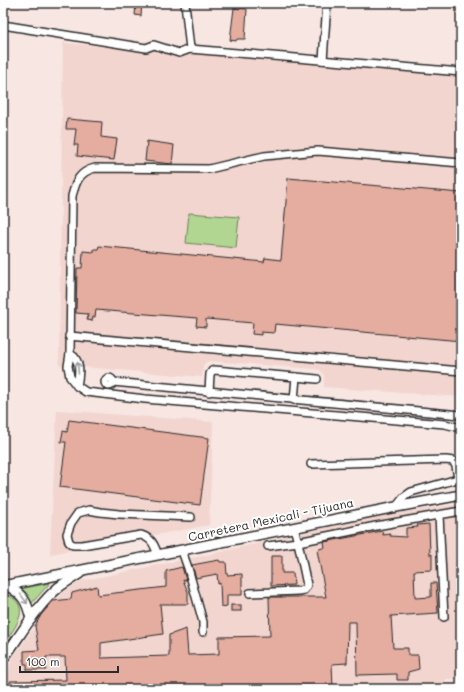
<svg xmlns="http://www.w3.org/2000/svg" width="464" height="692" viewBox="0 0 464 692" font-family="Mali,sans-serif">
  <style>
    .built { fill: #f2d5ce }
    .green { fill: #b0d691; stroke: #6e805e }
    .building { fill: #e5aca0; stroke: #2b2b2b }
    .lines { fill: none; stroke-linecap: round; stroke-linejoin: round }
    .minor-casing { stroke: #2b2b2b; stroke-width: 10 }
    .major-casing { stroke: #2b2b2b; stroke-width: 12 }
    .minor { stroke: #fff; stroke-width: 7 }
    .major { stroke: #fff; stroke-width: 9 }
    .oneway { stroke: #a0a0a0 }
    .labels { text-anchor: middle; stroke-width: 4; stroke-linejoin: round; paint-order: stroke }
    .street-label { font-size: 12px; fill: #2b2b2b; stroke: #fff }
  </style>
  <rect width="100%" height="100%" fill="#f7e6e2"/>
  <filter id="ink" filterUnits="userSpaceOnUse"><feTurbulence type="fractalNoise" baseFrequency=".025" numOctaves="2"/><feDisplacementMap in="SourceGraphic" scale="8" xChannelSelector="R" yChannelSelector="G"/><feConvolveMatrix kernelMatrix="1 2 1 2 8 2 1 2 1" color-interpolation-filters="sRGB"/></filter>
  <g filter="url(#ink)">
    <g class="built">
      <polygon points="63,43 461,76 461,397 324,387 324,375 320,370 316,369 210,361 205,363 203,366 202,377 59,365"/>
      <polygon points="57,410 213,422 209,525 50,554"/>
      <polygon points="461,504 461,678 446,679 444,684 324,689 6,689 11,660 49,607 64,592 81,581 216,553 372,517"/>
    </g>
    <g class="green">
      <polygon points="189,213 239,217 236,248 186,243"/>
      <polygon points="50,583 31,604 29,598 20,589"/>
      <path d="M3,593C34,604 17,626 3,644Z"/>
    </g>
    <g class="building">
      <polygon points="136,3 142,3 141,16 135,15"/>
      <polygon points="234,8 247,9 245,39 237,39 236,41 230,40"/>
      <polygon points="67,119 102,122 101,137 117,139 114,160 77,156 78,145 74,145 76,129 66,129"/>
      <polygon points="147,141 174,145 172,164 145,161"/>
      <polygon points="288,178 461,193 461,341 275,324 274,333 261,332 261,335 252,334 253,323 206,319 206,327 196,326 197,318 96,310 95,317 93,317 92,321 87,320 88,314 76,313 77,268 82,268 83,251 94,252 94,249 98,249 99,246 264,262 265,258 281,260"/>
      <polygon points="69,420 209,438 200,505 60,487 66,442 61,442 63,431 67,432"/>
      <polygon points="429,524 430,555 432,554 432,570 414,571 415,598 431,597 431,583 436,583 438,613 391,616 393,648 408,648 408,655 418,655 419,669 408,672 408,680 397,680 397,674 357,675 356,622 348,622 347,663 332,664 333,688 246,689 246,686 216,687 216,689 207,689 207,687 146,689 10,689 10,681 66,680 65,657 46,657 46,670 27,670 27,664 24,664 24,651 39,650 35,626 41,615 53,601 71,599 72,593 97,586 98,595 166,587 166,571 182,567 186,580 183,580 188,592 188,604 160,604 163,634 101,643 101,658 169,656 169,635 186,629 188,655 219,654 219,637 270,636 269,597 326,597 317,550 325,547 324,542 382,531 383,535 391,534 390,536 406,537 406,528 418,527 417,525"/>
      <polygon points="271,556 282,556 282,573 293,573 294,585 271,586"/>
      <polygon points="219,560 220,562 226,562 227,575 242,574 242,595 227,595 227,606 221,607 220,583 218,584 217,574 196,578 192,565"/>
      <rect x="231" y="605" width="10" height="6"/>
    </g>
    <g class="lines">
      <defs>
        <g id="minor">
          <polyline points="185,3 190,49"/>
          <polyline points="3,25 146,48 154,45 179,53 190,49 461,72"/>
          <polyline points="323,60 327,3"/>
          <path d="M461,163L318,151L264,156L209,169L95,168C79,172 76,181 72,196L70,354L68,366L70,377L77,386L86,392L145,399L445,424L461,428"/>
          <polyline points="69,336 461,371"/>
          <path d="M70,354C82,360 79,375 77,386"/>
          <polyline points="296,377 317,379"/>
          <circle cx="109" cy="382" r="4"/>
          <polyline points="113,382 461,415"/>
          <polyline points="209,392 210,374 212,371 214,370 296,377 294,400"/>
          <polyline points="311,464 446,460 453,461 456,466 458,479"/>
          <polyline points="396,507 404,497 411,492 461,478"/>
          <polyline points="439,515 444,617"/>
          <polyline points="294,528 298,542 376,526 461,511"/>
          <polyline points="182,551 188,568 203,622 203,632"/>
          <path d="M158,555C154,545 153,539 141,535L82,545H73L69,542L67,534L71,523L78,513L89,510L100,512L119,514L191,517"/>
          <polyline points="250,593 298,591 304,590 307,585 298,542 268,546"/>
        </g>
        <g id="major">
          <polyline points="3,586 396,507 461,495"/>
          <path d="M8,586C23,595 27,601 31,619"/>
          <path d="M3,659C21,635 36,606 59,587C66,582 73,578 80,573"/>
        </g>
      </defs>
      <use href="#minor" class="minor-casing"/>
      <use href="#major" class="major-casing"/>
      <use href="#minor" class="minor"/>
      <use href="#major" class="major"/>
    </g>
    <defs><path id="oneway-shaft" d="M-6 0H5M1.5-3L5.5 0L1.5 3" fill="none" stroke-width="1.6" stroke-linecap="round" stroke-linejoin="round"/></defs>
    <g class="oneway">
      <use href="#oneway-shaft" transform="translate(78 368) rotate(-95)"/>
      <use href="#oneway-shaft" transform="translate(24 599) rotate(55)"/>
    </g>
  </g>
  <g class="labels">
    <g class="street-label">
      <text transform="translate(271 520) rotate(-12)" y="4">Carretera Mexicali - Tijuana</text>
    </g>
  </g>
  <rect width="464" height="692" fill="none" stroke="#fff" stroke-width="16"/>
  <rect x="8" y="8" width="448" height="676" fill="none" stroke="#2b2b2b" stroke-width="1.5" filter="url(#ink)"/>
  <path d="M20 666v6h98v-6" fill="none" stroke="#2b2b2b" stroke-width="2"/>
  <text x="26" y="666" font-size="12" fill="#2b2b2b" stroke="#ffffff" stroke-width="3" paint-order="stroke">100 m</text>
</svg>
